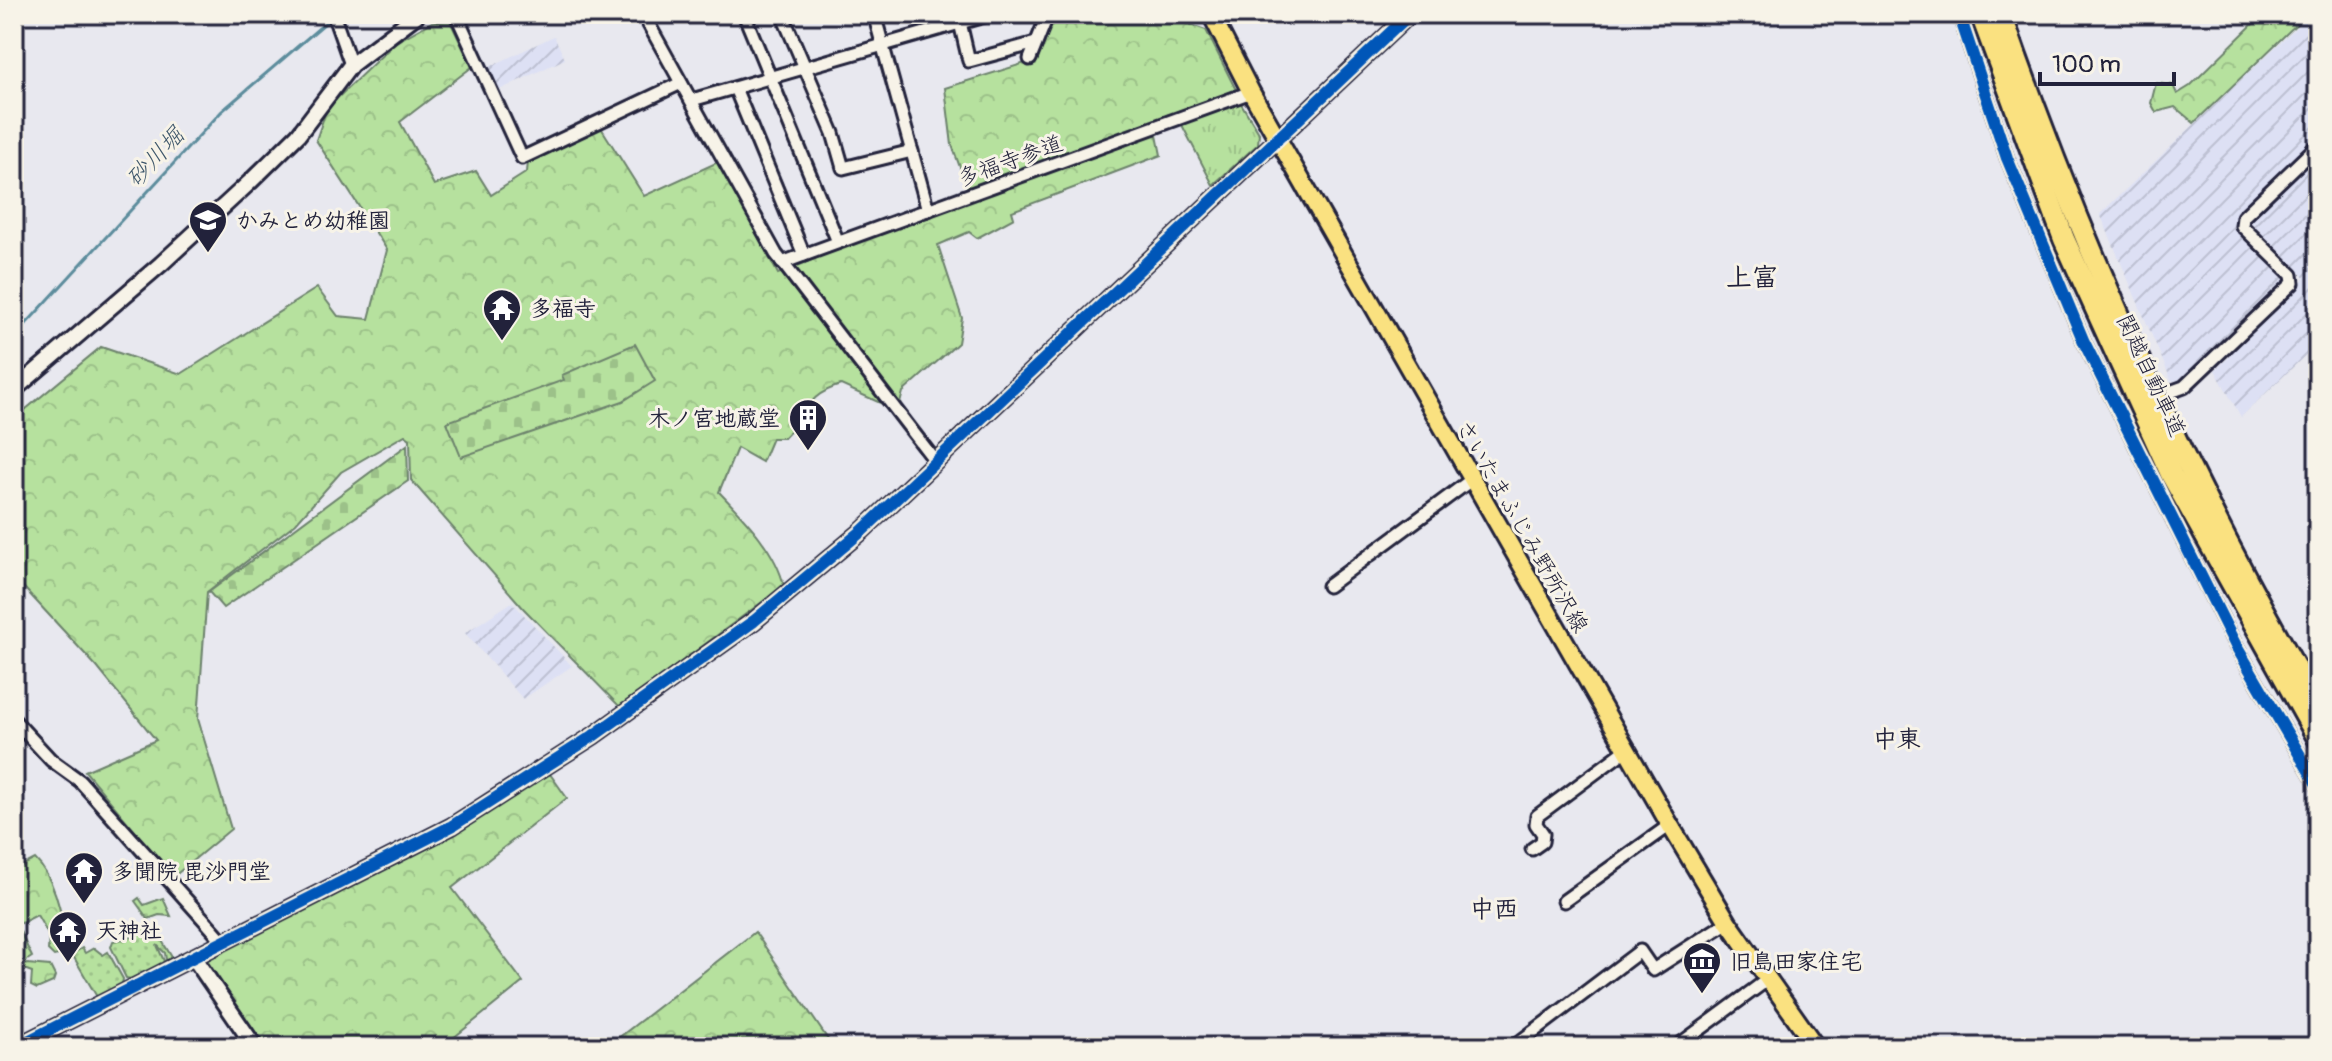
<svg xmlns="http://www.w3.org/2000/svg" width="2332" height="1061" viewBox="0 0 2332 1061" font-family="Pangolin,'Klee One',sans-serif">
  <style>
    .industrial { fill: url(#industrial-furrows) }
    .grass { fill: url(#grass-dots); stroke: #6c826c; stroke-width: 2 }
    .forest { fill: url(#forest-crowns); stroke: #6c826c; stroke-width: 2 }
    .cemetery { fill: url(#cemetery-stones); stroke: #6c826c; stroke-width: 2 }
    .park { fill: url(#park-tufts); stroke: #6c826c; stroke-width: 2 }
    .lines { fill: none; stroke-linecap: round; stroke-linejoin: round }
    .stream { stroke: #5b8c9c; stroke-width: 3 }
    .minor-casing { stroke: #22223b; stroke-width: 17 }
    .tertiary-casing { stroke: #22223b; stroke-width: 20 }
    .primary-casing { stroke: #22223b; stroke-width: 22 }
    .motorway-casing { stroke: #22223b; stroke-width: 26 }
    .minor { stroke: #f7f3e8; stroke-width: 11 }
    .tertiary { stroke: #f7f3e8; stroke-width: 14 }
    .primary { stroke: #fae180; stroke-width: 16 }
    .motorway { stroke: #fae180; stroke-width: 20 }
    .cycleway-casing { stroke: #f7f3e8; stroke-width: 17 }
    .cycleway { stroke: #0057b8; stroke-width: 12 }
    .labels { text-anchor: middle; stroke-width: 6; stroke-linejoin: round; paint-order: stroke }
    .street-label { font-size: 22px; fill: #22223b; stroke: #f7f3e8 }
    .poi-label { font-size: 22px; font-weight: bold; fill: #22223b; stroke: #f7f3e8; text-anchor: start }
    .water-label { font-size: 24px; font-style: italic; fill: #3e576b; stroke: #f7f3e8 }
    .neighbourhood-label { font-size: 24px; font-weight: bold; fill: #22223b; stroke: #f7f3e8 }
    .quarter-label { font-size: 26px; font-weight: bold; fill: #22223b; stroke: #f7f3e8 }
  </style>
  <defs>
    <pattern id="industrial-furrows" width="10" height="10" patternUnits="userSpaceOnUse" patternTransform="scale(2)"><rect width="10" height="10" fill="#dde0f4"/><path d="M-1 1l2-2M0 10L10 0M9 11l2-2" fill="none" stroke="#bdc0d2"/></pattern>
    <pattern id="grass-dots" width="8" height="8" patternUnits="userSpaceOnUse" patternTransform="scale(2)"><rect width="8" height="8" fill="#b6e19e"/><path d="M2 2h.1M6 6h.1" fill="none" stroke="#9cc189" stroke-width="1.8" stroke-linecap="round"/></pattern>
    <pattern id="forest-crowns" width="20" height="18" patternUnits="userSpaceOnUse" patternTransform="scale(2)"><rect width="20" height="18" fill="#b6e19e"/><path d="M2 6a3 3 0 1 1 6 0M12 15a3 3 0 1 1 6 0" fill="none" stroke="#9cc189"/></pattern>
    <pattern id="cemetery-stones" width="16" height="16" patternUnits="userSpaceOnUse" patternTransform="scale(2)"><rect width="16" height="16" fill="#b6e19e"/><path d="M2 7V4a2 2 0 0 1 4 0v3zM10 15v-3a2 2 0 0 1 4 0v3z" fill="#9cc189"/></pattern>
    <pattern id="park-tufts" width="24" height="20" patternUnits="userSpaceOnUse" patternTransform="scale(2)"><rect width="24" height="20" fill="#b6e19e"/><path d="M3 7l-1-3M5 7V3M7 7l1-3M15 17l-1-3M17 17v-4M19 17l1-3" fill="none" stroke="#9cc189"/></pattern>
  </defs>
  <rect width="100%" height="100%" fill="#e8e8ef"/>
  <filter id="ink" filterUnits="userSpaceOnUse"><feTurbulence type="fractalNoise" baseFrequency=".0125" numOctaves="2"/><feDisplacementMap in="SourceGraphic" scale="16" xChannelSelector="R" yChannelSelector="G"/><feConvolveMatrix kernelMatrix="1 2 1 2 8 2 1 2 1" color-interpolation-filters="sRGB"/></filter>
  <g filter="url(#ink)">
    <g class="industrial">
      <polygon points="2310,14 2318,14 2318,141 2234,222 2286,276 2287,282 2182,383 2171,380 2100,214"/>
      <polygon points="554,36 565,59 495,92 485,69"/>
      <polygon points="2318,153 2318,343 2241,417 2215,370 2229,357 2227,350 2305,278 2249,220"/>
      <polygon points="512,602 572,666 523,699 465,633"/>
    </g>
    <g class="grass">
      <polygon points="139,898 144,905 163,898 171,916 159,915 148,919 135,901"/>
      <polygon points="146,925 156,931 173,959 166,960 165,953 157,945 164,961 162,964 131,979 126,978 111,947 113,941 133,937"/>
      <polygon points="82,948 85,953 94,948 103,955 108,952 123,979 122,984 97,997 72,954"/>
    </g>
    <g class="forest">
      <path d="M1054,14H1160L1206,30L1236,90L1154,120L1161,155L1012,211L1014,218L977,238L969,232L938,245L962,318L958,343L903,392L898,411L841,385C805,395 808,414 784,438H772L762,462L737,448L719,492C744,518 776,550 784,586L620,707L524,609L411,480L410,439L405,435L341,472L296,523L207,592L198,719L231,829L173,877L85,771L156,740L97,667L14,577V419L101,347L181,374L317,288L338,316L369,319L387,250L316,140L327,108L396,42L432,22L450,21L472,67L400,122L434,185L476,171L491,195L527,172L528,162L600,126L644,196L718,162L778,274L875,234L972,201L952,145L945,88L1035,60Z"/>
      <polygon points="2263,14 2307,14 2194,123 2175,107 2156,112 2151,103 2156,83 2173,85 2177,94 2190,86"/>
      <polygon points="550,774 567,798 452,888 523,982 442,1047 265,1047 207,964 209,957 408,858"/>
      <path d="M14,855L20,867L35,859C57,880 64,923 67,953L54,956L48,950L49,936L37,915L17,925L32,957L21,964L14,957Z"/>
      <polygon points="755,932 833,1047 623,1047 617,1039"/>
      <polygon points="27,964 50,966 55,976 53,982 37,989 31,986 32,972 21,968"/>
    </g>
    <g class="cemetery">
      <polygon points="635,344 655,381 623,401 461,457 447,422 564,380 562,375"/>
      <polygon points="407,445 408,481 223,608 209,592"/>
    </g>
    <polygon class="park" points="1239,100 1259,133 1258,144 1213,185 1181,123"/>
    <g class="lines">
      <polyline class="stream" points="14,337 221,112 332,17"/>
      <defs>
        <g id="minor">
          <polyline points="333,14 351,65"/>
          <polyline points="456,14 522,158 681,83"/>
          <polyline points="643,14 776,254 936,462"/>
          <polyline points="744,14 838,242"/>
          <polyline points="782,14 833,133 843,168 912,151"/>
          <polyline points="874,14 928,210"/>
          <polyline points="958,14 969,61 1036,43"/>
          <polyline points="1959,14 2007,158 2084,342 2236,646 2318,786"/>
          <polyline points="1030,59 1048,14"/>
          <polyline points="735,88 804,255"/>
          <polyline points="692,100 991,14"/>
          <polyline points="782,263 1251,92"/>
          <polyline points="2173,391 2184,387 2293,283 2292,275 2242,226 2243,217 2318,145"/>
          <polyline points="1328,586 1471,480"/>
          <polyline points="14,720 51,760 80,781 224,942"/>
          <polyline points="1532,849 1542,842 1543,834 1536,824 1537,816 1626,750"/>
          <polyline points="1564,901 1670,825"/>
          <polyline points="1513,1047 1640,951 1653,970 1728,922"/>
          <polyline points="1676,1047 1767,980"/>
        </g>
        <g id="tertiary">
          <polyline points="14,390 161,264 250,182 298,135 351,65 418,14"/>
          <polyline points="194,958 255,1047"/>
          <polyline points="16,1047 452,826 593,736 754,621 862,531 1410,14"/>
        </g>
        <polyline id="primary" points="1211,14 1251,92 1670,825 1728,922 1816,1047"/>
        <g id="motorway">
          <polyline points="1981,14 2064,239 2172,476 2318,738"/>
          <path d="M2001,14C2085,256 2189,486 2318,708"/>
        </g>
      </defs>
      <use href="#minor" class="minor-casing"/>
      <use href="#tertiary" class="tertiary-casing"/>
      <use href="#primary" class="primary-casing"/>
      <use href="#motorway" class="motorway-casing"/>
      <use href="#minor" class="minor"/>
      <use href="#tertiary" class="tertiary"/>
      <use href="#primary" class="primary"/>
      <use href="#motorway" class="motorway"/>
      <defs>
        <g id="cycleway">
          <polyline points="1959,14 2007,158 2084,342 2236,646 2318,786"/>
          <polyline points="16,1047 452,826 593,736 754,621 862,531 1410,14"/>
        </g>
      </defs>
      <use href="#cycleway" class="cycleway-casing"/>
      <use href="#cycleway" class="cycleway"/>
    </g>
  </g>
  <defs>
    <symbol id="school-pin" viewBox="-11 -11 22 30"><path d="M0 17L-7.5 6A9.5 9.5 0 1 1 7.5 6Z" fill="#22223b" stroke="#f7f3e8"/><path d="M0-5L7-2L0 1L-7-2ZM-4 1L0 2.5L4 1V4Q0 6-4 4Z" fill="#fff"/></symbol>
    <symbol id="temple-pin" viewBox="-11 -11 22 30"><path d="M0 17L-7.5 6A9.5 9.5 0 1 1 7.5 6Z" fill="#22223b" stroke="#f7f3e8"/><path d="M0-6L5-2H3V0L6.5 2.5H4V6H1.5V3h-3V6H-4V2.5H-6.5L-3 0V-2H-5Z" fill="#fff"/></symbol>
    <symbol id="building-pin" viewBox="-11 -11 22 30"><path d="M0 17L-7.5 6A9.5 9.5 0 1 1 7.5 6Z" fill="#22223b" stroke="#f7f3e8"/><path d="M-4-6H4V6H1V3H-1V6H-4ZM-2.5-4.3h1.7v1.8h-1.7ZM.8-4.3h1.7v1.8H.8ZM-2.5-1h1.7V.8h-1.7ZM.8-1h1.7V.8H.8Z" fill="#fff"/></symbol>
    <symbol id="museum-pin" viewBox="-11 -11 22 30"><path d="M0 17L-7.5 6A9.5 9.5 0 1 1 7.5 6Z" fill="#22223b" stroke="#f7f3e8"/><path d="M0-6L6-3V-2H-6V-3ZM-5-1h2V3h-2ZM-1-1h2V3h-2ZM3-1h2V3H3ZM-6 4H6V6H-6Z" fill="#fff"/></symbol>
  </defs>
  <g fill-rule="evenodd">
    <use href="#school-pin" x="186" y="198" width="44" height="60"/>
    <use href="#temple-pin" x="480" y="286" width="44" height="60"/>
    <use href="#building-pin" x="786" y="396" width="44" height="60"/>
    <use href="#temple-pin" x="62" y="849" width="44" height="60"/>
    <use href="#temple-pin" x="46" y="908" width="44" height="60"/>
    <use href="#museum-pin" x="1680" y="939" width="44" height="60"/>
  </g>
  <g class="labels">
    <g class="street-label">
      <text transform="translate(1010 160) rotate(-20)" y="8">多福寺参道</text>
      <text transform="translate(2152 375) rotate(65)" y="8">関越自動車道</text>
      <text transform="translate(1523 526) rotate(60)" y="8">さいたまふじみ野所沢線</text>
    </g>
    <g class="poi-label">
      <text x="236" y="228">かみとめ幼稚園</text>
      <text x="530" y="316">多福寺</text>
      <text x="780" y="426" text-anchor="end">木ノ宮地蔵堂</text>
      <text x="112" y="879">多聞院 毘沙門堂</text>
      <text x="96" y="938">天神社</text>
      <text x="1730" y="969">旧島田家住宅</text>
    </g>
    <g class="water-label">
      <text transform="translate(155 157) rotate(-47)" y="8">砂川堀</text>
    </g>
    <g class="neighbourhood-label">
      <text x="1897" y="747">中東</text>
      <text x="1494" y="917">中西</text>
    </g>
    <g class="quarter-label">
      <text x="1752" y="286">上富</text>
    </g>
  </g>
  <rect width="2332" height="1061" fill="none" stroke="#f7f3e8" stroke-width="48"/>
  <rect x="24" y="24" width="2284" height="1013" fill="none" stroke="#22223b" stroke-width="3" filter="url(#ink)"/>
  <path d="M2040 72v12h134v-12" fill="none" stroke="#22223b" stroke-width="4"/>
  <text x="2052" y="72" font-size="24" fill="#22223b" stroke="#f7f3e8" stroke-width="6" paint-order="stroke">100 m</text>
</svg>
